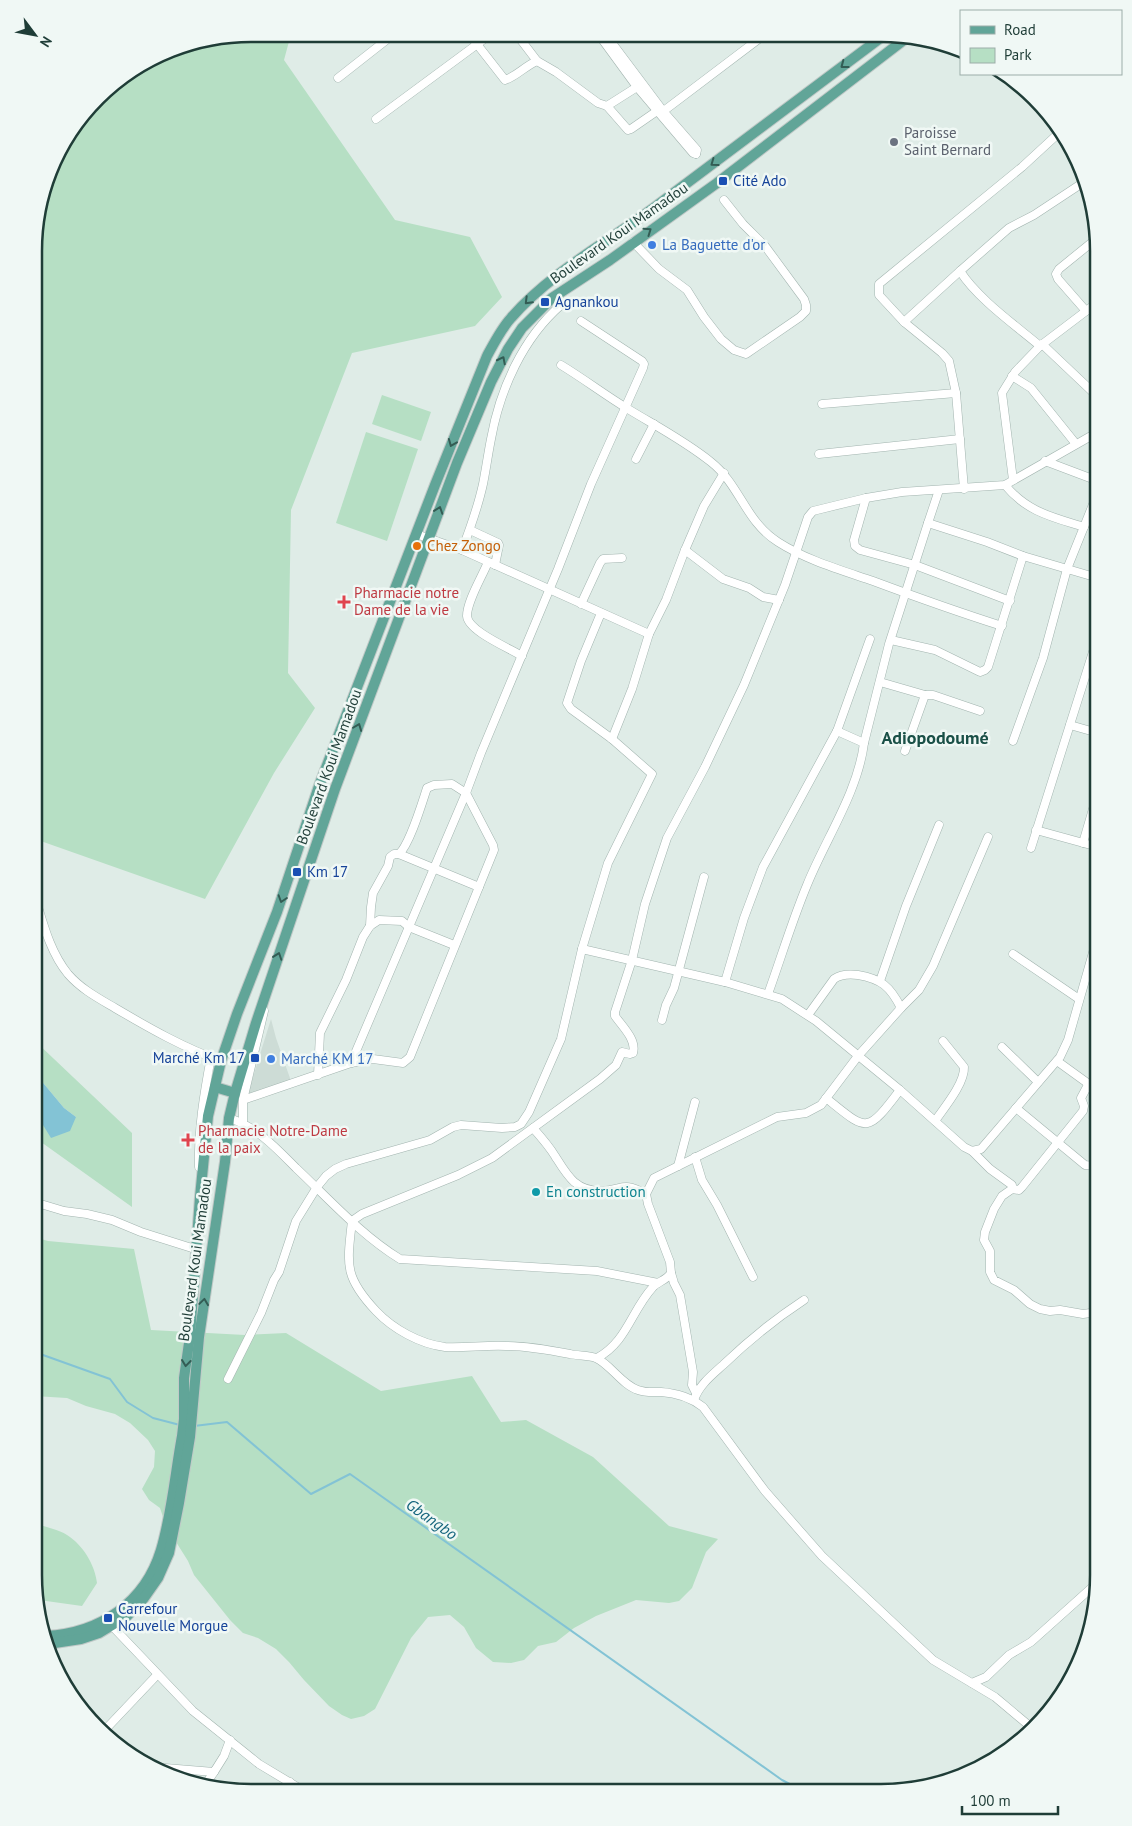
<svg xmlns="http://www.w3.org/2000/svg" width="1132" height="1826" viewBox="0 0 1132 1826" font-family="'PT Sans',sans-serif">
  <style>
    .built { fill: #cddcd6 }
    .green { fill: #b6dfc4 }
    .water { fill: #83c3d5 }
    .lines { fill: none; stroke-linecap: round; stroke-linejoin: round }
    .stream { stroke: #83c3d5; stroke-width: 2 }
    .minor-casing { stroke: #a2b4af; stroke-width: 9 }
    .major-casing { stroke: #c0c9c7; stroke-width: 12 }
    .minor { stroke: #fff; stroke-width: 8 }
    .major { stroke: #61a598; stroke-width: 10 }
    .oneway { stroke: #335c54 }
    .worship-dot { fill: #6b7280; stroke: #f0f8f5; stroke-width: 2 }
    .transit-dot { fill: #1a4fb4; stroke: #f0f8f5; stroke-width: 2 }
    .shop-dot { fill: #3f7fe0; stroke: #f0f8f5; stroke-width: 2 }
    .food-dot { fill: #e8710a; stroke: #f0f8f5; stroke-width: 2 }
    .health-dot { fill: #e0444e; stroke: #f0f8f5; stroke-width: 2 }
    .culture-dot { fill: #0f9aa8; stroke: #f0f8f5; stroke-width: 2 }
    .labels { text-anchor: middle; stroke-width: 5; stroke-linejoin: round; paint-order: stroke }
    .worship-label { font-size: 15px; fill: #5b616d; stroke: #f0f8f5; text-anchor: start }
    .transit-label { font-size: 15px; fill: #164399; stroke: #f0f8f5; text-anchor: start }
    .street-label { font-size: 15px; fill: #1f3d37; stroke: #f0f8f5 }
    .shop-label { font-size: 15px; fill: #366cbe; stroke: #f0f8f5; text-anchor: start }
    .food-label { font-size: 15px; fill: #c56008; stroke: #f0f8f5; text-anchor: start }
    .health-label { font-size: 15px; fill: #be3a42; stroke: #f0f8f5; text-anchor: start }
    .culture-label { font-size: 15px; fill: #0d838f; stroke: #f0f8f5; text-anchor: start }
    .water-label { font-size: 16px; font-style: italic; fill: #15657d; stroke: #f0f8f5 }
    .quarter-label { font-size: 18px; font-weight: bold; fill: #1a5047; stroke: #f0f8f5 }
    .rim { fill: none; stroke: #1f3d37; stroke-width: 2.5 }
  </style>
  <rect width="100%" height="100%" fill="#dfece7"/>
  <polygon class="built" points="271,1019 276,1038 292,1084 247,1096"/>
  <g class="green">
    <polygon points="252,34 291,34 284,60 395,220 470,237 502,297 475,326 352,353 291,510 288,673 315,708 274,773 205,899 35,839 36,224 56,155 108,88 169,50"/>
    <polygon points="382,395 431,412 421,441 372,424"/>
    <polygon points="366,432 418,449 387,541 336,523"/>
    <polygon points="34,1040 132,1133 132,1207 34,1137 34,1116 43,1125 76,1117 64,1108 34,1072"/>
    <polygon points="34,1237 48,1241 134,1249 151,1330 245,1335 286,1333 381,1391 472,1376 501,1422 526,1420 593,1457 669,1526 718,1539 706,1552 692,1588 679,1601 669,1603 636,1600 596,1616 574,1628 556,1642 538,1646 524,1660 511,1663 493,1662 476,1648 464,1627 450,1615 428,1617 411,1638 375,1709 364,1716 351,1719 342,1715 329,1706 304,1680 289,1662 276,1649 258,1638 243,1633 230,1620 194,1575 188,1561 166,1526 160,1508 149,1500 142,1489 154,1467 155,1451 148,1440 130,1423 115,1414 86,1406 67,1398 34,1396"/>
    <path d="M34,1523C44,1527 58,1529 67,1535C83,1545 95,1565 97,1583L82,1606L39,1600L34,1574Z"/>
  </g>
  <polygon class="water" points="34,1072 64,1108 76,1117 70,1131 51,1138 43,1125 34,1116"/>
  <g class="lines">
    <g class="stream">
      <polyline points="34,1358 43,1355 110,1379 127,1402 153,1418 180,1425"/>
      <polyline points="194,1426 227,1422 311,1494 350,1474 782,1780 805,1792"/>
    </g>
    <defs>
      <g id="minor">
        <path d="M469,34L505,80C517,76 525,66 537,61L556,72L598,103L607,106L637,87"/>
        <polyline points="524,35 521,40 537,61"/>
        <polyline points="599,35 637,87 693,153 696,154"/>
        <polyline points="609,39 663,111 697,150 696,154"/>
        <polyline points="338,78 394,34"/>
        <polyline points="607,106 628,130 631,129 657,111"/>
        <polyline points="661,113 764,35"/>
        <polyline points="376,119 491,34"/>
        <path d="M1084,182L1034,215L1009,228L960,271C977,298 1015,325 1040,346L1098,302"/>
        <polyline points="633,242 659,269 687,290 704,317 721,339 734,350 746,354 800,317 806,311 806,305 804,299 765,246 743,224 724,200"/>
        <polyline points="1086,311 1058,279 1056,274 1059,269 1096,239"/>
        <polyline points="904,322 960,271"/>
        <polyline points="1042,344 1098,397"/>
        <path d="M561,365C584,379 605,395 628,409C656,426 685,441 711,462C740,485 745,521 778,542C806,560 841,570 873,581C916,597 958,612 1002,626"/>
        <polyline points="1012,376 1031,388 1076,444"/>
        <polyline points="822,404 956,393"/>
        <polyline points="819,454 960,439"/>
        <polyline points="636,459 654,424"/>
        <polyline points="1045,461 1098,481"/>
        <polyline points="1013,480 1002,393 1015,372 1040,346"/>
        <path d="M1005,485C1027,512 1052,517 1084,527"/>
        <polyline points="964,489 956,393 949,361 942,353 904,322 879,295 879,284 1022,167 1060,132"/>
        <polyline points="939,490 928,523 987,542 1023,556 1098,578"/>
        <polyline points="866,498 854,540 855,546 860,550 915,565 1010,601"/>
        <polyline points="470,530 498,543 499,545 495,565"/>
        <polyline points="416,534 462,550 649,634"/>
        <path d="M462,550C470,529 478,507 483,484C486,469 488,454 491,439C500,389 523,338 561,305"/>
        <polyline points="685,550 723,579 749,588 763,597 779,600"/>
        <path d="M488,562C482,577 467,601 467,616C468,631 509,648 522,656"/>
        <polyline points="581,604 600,563 603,559 622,558"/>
        <polyline points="891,640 935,650 980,672 985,670 988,667 1023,556"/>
        <polyline points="880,682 925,695 933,695 980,711"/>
        <polyline points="1070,725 1098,733"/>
        <polyline points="837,731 864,743"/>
        <polyline points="612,739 632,689 649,634 666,600 685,550 704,506 724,473"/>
        <polyline points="1013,741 1043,658 1067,569 1098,492"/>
        <polyline points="905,751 925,695"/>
        <polyline points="1036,830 1098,847"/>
        <polyline points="1083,843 1098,792"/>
        <polyline points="1031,848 1098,636"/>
        <path d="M35,897C43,923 50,952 68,974C81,989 98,998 115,1008C149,1028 184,1048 221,1061"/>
        <polyline points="370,926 371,907 373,893 388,866 390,857 394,854 399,854 479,887"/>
        <polyline points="582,949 725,982 782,999 816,1021 900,1090 964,1147 972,1151 981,1149 1060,1057 1068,1040 1098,935"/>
        <polyline points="1013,954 1079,999"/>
        <polyline points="880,981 906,906 939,825"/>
        <polyline points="725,982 744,918 763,867 837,731 870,639"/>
        <path d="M768,994C781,958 792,921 807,885C825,840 858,792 864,743L889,644L928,523"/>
        <polyline points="901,1008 919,990 933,966 988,837"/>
        <polyline points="662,1020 666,1005 674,988 704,877"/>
        <polyline points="1002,1047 1038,1082"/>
        <polyline points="351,1063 466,793 481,753 558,569 591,484 643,368 644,364 642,361 581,321"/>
        <polyline points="318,1075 320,1033 346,980 363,937 370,926 379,920 402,921 409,927 454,945"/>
        <path d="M826,1098C867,1131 866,1135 900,1090"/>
        <path d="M243,1100L351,1063L373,1059L403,1063L410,1057L494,850L493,845L466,793L452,784L434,785L427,788C422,803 410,844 399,854"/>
        <polyline points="1016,1108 1085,1165 1093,1166 1098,1163"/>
        <path d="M229,1118C257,1127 276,1148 296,1168C329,1199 361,1235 400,1259L597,1271L658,1283"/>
        <path d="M935,1121C944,1108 965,1083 964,1067L943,1041"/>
        <polyline points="243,1122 243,1100 264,1011"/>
        <path d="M533,1128C541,1137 549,1146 555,1156C567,1175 575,1191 601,1191C624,1190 622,1181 646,1194"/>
        <polyline points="972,1151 990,1169 1012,1185 1012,1189 1002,1196 994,1209 985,1232 984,1240 990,1251 990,1272 994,1280 1014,1290 1030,1304 1040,1309 1050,1311 1060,1310 1083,1314 1098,1312"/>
        <polyline points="695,1157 702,1180 717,1205 753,1277"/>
        <polyline points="678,1166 695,1102"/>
        <path d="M199,1167C198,1130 204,1094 211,1057"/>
        <polyline points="1012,1189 1019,1190 1022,1187 1083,1111 1084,1106 1081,1098 1088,1085 1086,1082 1057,1061"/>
        <polyline points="34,1202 64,1211 87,1214 112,1220 141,1232 195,1249"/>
        <polyline points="671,1273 674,1283 680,1295 693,1372 692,1385 696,1393"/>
        <path d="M597,1358C627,1342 631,1311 653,1287C658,1281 666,1281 671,1273L670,1262L648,1204L646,1194L654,1178L777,1117L806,1113L821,1105L858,1056L901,1008C890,986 881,979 858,975C850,974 841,974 834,979L808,1015"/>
        <polyline points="228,1379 261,1313 274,1280 279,1272 296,1221 317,1187 326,1176 335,1169 346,1164 430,1140 453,1127 461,1125 502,1128 515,1127 521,1124 529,1112 561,1039 582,949 608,863 652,774 612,739 571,709 567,703 581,661 601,613"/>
        <path d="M694,1400C699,1385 712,1375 723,1365C748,1341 775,1319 804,1300"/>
        <polyline points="112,1626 193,1711 259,1764 304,1791"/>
        <polyline points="972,1683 986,1677 1009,1655 1031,1642 1098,1582"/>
        <path d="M1032,1728L995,1697L933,1660L822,1556L765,1491L703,1407C690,1397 676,1393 661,1392C653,1392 646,1393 638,1390C622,1385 610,1364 596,1358C589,1355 578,1356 570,1354C549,1350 528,1346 506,1346C486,1345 465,1348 445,1347C420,1344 393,1329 376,1311C344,1277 347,1265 352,1221L362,1214L458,1175L492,1158L600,1079L616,1065L622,1052L630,1054L633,1053C637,1040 622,1026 615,1016V1012L632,960L645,904L667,838L705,767L744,685L785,585L808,517L813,511L866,498L902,492L1005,485L1098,432"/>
        <polyline points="103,1732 157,1675"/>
        <polyline points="153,1767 214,1772 224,1756 230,1740"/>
        <polyline points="205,1785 214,1772"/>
        <polyline points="282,1791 290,1782"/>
      </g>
      <g id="major">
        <polyline points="215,1087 235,1093"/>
        <path d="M46,1636C100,1633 145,1603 161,1550C172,1513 175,1474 182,1436L184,1419V1378L190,1336L200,1197L208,1116L221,1061L237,1014L277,912L319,786L435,485L487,356C494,343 501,329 511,318C550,273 608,242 655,207C731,150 807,93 883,36"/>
        <polyline points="48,1644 81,1639 99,1633 127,1616 144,1598 158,1578 169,1553 179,1503 190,1437 199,1337 225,1162 229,1118 235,1093 256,1023 335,789 457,463 491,382 508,349 522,328 552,298 610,260 717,183 909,36"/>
      </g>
    </defs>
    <use href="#minor" class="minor-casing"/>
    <use href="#major" class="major-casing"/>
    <use href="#minor" class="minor"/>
    <use href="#major" class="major"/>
  </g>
  <defs><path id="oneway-chevron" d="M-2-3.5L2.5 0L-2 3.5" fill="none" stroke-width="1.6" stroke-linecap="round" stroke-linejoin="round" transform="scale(1.25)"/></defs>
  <g class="oneway">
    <use href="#oneway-chevron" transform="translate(844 65) rotate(143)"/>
    <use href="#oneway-chevron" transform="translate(714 163) rotate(144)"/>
    <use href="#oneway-chevron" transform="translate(648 231) rotate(-35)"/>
    <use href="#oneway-chevron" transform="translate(528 301) rotate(135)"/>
    <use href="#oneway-chevron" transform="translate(502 360) rotate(-63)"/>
    <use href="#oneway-chevron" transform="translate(452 443) rotate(112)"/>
    <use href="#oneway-chevron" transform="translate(439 510) rotate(-71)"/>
    <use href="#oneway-chevron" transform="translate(358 727) rotate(-69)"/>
    <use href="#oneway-chevron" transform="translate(282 899) rotate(108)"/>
    <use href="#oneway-chevron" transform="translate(278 956) rotate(-71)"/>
    <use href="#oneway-chevron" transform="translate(204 1302) rotate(-82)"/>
    <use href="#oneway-chevron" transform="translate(186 1363) rotate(97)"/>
  </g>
  <circle class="worship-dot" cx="894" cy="142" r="5"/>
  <g class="transit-dot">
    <rect x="718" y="176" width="10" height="10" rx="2.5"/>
    <rect x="540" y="297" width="10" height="10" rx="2.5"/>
    <rect x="292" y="867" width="10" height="10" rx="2.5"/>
    <rect x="250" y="1053" width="10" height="10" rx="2.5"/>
    <rect x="103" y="1613" width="10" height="10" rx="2.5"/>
  </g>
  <g class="shop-dot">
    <circle cx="652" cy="245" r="5"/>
    <circle cx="271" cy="1059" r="5"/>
  </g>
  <circle class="food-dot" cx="417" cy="546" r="5"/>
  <g class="health-dot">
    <path d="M341.5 594.5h5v5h5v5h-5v5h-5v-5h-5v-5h5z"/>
    <path d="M185.5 1132.5h5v5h5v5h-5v5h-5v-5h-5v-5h5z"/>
  </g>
  <circle class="culture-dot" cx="536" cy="1192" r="5"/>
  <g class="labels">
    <g class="worship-label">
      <text x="904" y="138">Paroisse<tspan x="904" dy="17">Saint Bernard</tspan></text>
    </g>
    <g class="transit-label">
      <text x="733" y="186">Cité Ado</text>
      <text x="555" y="307">Agnankou</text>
      <text x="307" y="877">Km 17</text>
      <text x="245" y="1063" text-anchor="end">Marché Km 17</text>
      <text x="118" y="1614">Carrefour<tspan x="118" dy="17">Nouvelle Morgue</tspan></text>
    </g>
    <g class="street-label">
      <text transform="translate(619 233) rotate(-35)" y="5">Boulevard Koui Mamadou</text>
      <text transform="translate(329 767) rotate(-70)" y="5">Boulevard Koui Mamadou</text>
      <text transform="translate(195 1260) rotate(-82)" y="5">Boulevard Koui Mamadou</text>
    </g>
    <g class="shop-label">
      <text x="662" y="250">La Baguette d'or</text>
      <text x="281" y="1064">Marché KM 17</text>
    </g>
    <g class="food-label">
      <text x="427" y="551">Chez Zongo</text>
    </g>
    <g class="health-label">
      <text x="354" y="598">Pharmacie notre<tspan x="354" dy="17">Dame de la vie</tspan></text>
      <text x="198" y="1136">Pharmacie Notre-Dame<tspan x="198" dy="17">de la paix</tspan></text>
    </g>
    <g class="culture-label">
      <text x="546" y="1197">En construction</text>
    </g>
    <g class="water-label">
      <text transform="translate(432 1519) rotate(35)" y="6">Gbangbo</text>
    </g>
    <g class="quarter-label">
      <text x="935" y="744">Adiopodoumé</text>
    </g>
  </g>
  <path d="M0 0H1132V1826H0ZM251 42H881A209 209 0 0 1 1090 251V1575A209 209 0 0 1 881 1784H251A209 209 0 0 1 42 1575V251A209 209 0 0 1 251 42Z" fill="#f0f8f5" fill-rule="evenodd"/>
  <path class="rim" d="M251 42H881A209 209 0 0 1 1090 251V1575A209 209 0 0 1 881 1784H251A209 209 0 0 1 42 1575V251A209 209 0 0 1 251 42Z"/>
  <rect x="960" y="10" width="162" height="65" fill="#f0f8f5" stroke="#9cada9"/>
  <rect x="970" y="26" width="25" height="8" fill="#61a598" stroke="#9cada9"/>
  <text x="1004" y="35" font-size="15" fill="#1f3d37">Road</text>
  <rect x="970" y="48" width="25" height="15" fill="#b6dfc4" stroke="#9cada9"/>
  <text x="1004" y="60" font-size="15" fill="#1f3d37">Park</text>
  <g transform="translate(35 35) rotate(122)" stroke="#f0f8f5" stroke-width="4" paint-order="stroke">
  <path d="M0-4L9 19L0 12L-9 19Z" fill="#1f3d37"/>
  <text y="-8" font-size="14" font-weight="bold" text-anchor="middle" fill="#1f3d37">N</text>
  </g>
  <path d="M962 1806v8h96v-8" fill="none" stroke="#1f3d37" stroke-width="2.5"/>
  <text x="970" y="1806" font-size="15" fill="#1f3d37" stroke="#f0f8f5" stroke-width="4" paint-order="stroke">100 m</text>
</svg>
